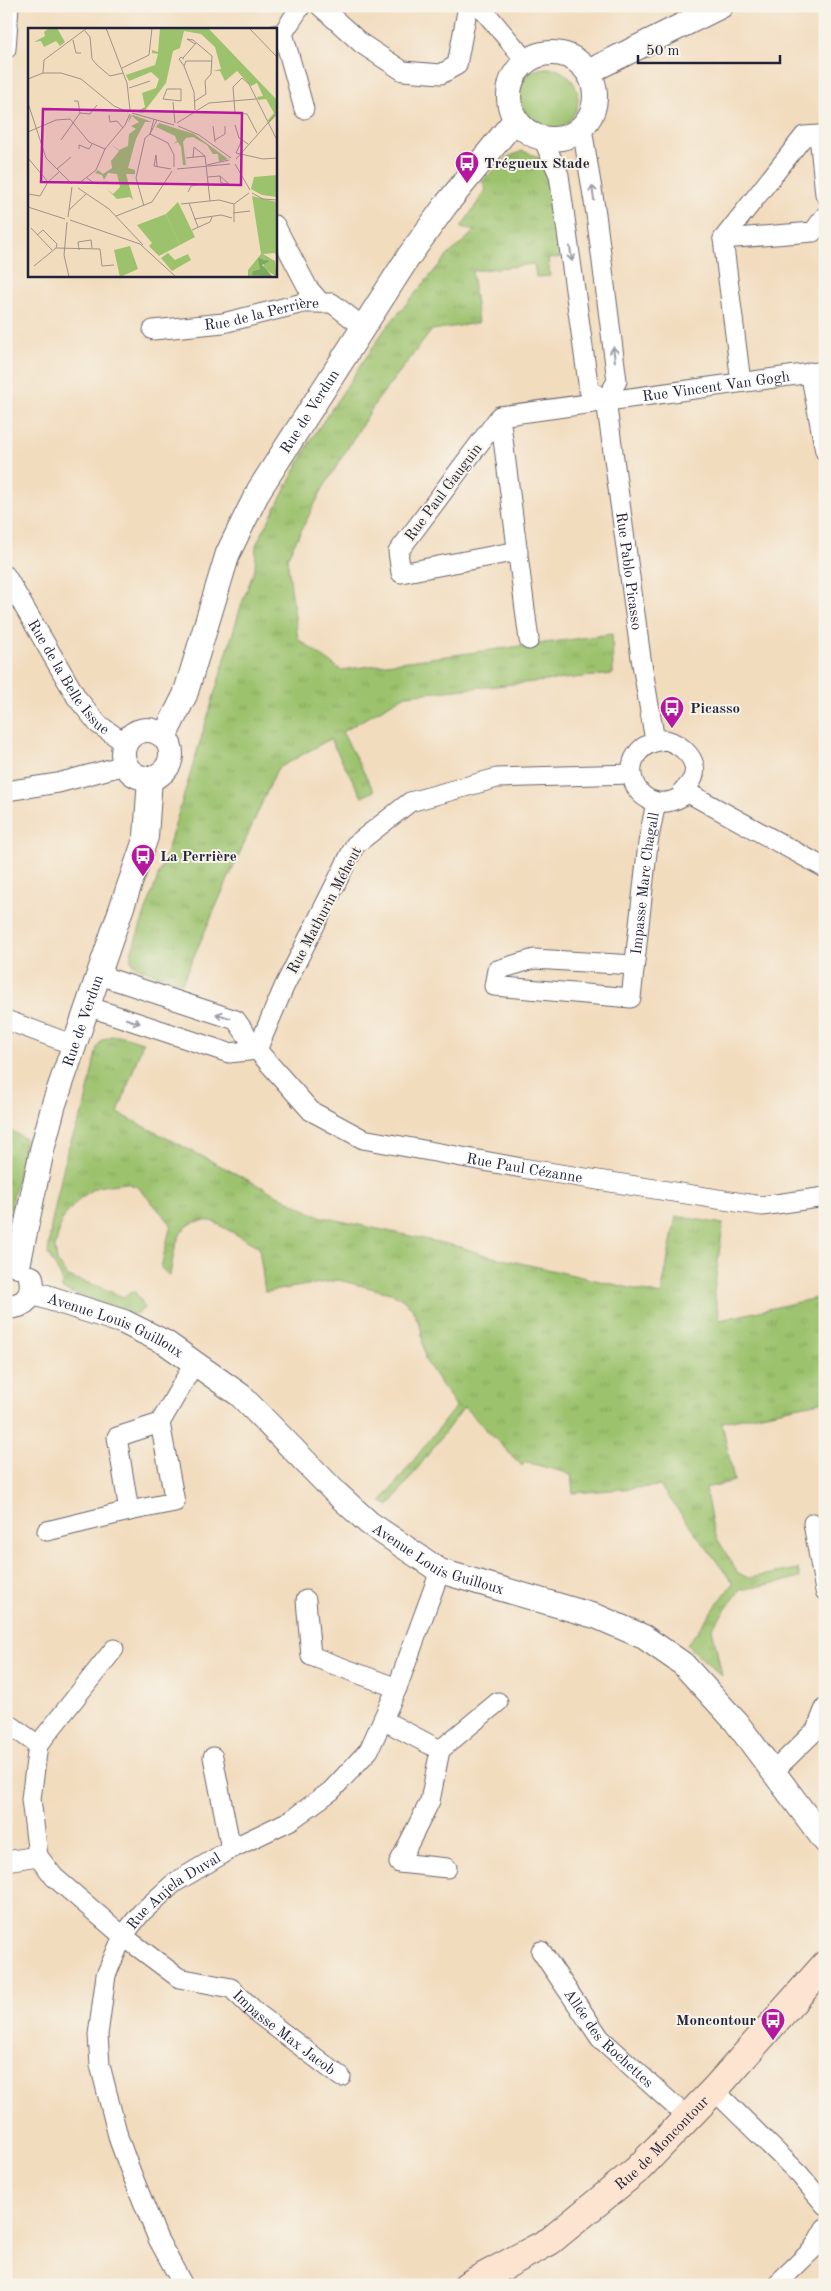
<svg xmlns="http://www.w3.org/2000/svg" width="831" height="2291" viewBox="0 0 831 2291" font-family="'Old Standard TT',serif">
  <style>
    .grass { fill: #9cc26d; stroke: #5f7254 }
    .park { fill: url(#park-tufts); stroke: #5f7254 }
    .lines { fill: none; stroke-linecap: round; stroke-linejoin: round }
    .minor-casing { stroke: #6b6369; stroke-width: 21 }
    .tertiary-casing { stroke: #6b6369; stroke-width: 26 }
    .secondary-casing { stroke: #6b6369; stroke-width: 30 }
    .minor { stroke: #fff; stroke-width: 19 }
    .tertiary { stroke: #fff; stroke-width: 24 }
    .secondary { stroke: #fde4d0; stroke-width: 28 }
    .oneway { stroke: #9c9ca7 }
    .labels { text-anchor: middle; stroke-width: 4; stroke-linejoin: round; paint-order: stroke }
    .poi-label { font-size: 15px; font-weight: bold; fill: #22223b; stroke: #f7f3e8; text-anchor: start }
    .street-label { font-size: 15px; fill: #22223b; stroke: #f7f3e8 }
    .inset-road { fill: none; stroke: #9f928a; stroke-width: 1 }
    .view { fill: #b5179e; fill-opacity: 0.15; stroke: #b5179e; stroke-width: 2.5 }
    .inset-edge { fill: none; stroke: #22223b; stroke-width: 2.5 }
  </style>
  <defs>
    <pattern id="park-tufts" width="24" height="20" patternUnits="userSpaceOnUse" patternTransform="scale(1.25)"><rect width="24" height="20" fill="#9cc26d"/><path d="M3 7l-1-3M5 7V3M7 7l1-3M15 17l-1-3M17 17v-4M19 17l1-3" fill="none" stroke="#86a65f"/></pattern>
  </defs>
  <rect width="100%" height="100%" fill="#f7f3e8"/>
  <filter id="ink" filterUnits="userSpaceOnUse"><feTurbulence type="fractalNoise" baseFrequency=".02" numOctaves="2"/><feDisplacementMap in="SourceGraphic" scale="10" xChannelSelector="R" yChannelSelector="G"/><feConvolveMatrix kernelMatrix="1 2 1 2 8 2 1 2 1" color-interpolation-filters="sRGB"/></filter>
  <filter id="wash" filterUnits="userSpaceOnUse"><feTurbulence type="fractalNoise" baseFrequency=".0096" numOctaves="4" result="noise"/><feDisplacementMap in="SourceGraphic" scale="20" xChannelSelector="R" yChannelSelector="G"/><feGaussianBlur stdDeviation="1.12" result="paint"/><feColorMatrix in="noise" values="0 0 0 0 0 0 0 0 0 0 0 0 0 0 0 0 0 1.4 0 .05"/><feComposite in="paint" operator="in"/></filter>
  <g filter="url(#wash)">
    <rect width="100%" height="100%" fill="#f2dcbe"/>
    <circle class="grass" cx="547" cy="99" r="31"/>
    <g class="park">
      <path d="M522,151C536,155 545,159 551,173L562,257L548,259L550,276L536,277L534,264L472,271L478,323L432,330L376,402L322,490L287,558L298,639L341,670L612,634L613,674L406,695L342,732L374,791L362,797L330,739L277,769L182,983L136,967L131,960V953L167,851L241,606L255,568L256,545L312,438L385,329L447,256L475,231L461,227L486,190L482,181L508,157Z"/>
      <path d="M112,1036H123L143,1042L118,1113L318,1216L461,1247L485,1255L661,1295L676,1216L723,1224L714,1292L720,1320L825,1296V1401L722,1422L734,1481L705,1488L714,1533L737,1572L748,1578L798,1569L800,1578L740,1590L712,1628L722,1676L687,1645L733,1583L660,1486L573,1493L571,1474L526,1462L522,1466L464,1407L389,1506L381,1502L456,1406L425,1360L421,1328L412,1308L402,1299L394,1294L339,1280L265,1292L259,1247L212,1221C175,1217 175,1249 170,1276L161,1268L171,1224L138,1187L126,1183L102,1186L93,1189L79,1199L62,1219L55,1247L57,1262L68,1277L98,1286L123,1297L134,1291L142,1302L144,1308L139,1313L127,1314L62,1289L61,1277L48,1254L51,1226L67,1151L84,1109L97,1048L102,1040Z"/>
      <polygon points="6,1128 26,1139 9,1216 6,1208"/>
    </g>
  </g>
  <g filter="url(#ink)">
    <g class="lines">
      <defs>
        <g id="minor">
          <polyline points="320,6 362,44 403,71 441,74 457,65 468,6"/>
          <polyline points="480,6 526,61"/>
          <polyline points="283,33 304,109"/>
          <polyline points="275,35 283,33 301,6"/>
          <polyline points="6,49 9,6"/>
          <path id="s1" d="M582,128L596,214L617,381L606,400L641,658L655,741"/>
          <polyline points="543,139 559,175 589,390 606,400"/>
          <polyline points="275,225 308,288 321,303"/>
          <polyline points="723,239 813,232 825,216"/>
          <path id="s2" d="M153,330L223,323L303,303H332L363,327"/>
          <polyline points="810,372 825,451"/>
          <polyline points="741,382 723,239 804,136 819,135 825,194"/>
          <polyline points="500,416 398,552 401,573 518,551"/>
          <path id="s3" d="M6,576L77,698L98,724L125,743"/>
          <path id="s4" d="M529,640L500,416L825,371"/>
          <path d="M666,740C681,744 700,760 693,778C690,785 684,788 683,796C632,825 607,744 666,740Z"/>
          <path id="s5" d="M631,774L497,778L410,802L355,845L284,987L257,1050L311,1111L363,1139L522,1168L762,1206L825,1197"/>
          <polyline points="683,790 825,868"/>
          <polyline points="6,791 58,783 125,765"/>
          <path id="s6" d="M634,965L534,959L497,970L494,986L631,998L648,843L656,802"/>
          <polyline points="87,1006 229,1053 257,1050 236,1020 99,975"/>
          <polyline points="6,1020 74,1045"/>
          <polyline points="129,1511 175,1502 160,1423"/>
          <polyline points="813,1523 825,1591"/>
          <polyline points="47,1531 129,1511 117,1437 160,1423 188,1374 197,1364"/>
          <polyline points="306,1600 311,1656 397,1688"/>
          <polyline points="383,1720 440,1750 430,1801 399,1863 447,1868"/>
          <polyline points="6,1722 38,1745 31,1799 38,1856"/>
          <polyline points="38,1745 114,1649"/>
          <polyline points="440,1750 498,1702"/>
          <polyline points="213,1757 231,1849"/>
          <polyline points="773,1772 816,1730 825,1708"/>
          <path id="s7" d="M6,1861L38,1856L54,1877L123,1936L179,1978L231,1988L257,2013L341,2077"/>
          <path id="s8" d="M541,1951L600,2038L688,2118"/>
          <polyline points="714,2090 800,2175 825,2205"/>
          <path id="s9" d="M183,2285L158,2239L129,2167L119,2140L100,2065L98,2035L106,1975L123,1936L141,1913L174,1883L231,1849L291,1820L331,1791L369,1750L397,1688L440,1571"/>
          <polyline points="776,2285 813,2249 825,2228"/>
        </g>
        <g id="tertiary">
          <circle cx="552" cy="96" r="43"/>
          <polyline points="588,72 721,6"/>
          <circle cx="147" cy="754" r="24"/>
          <path id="s10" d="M164,737L185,695L228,553L259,490L409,256L445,206L515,120"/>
          <path id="s11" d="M18,1266L42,1150L54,1104L146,837L150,778"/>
          <path id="s12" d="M31,1292L124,1322L166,1343L240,1395L337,1494L369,1523L440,1571L598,1617L644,1637L683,1664L736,1722L825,1841"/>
          <path d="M6,1306C24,1308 35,1296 31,1278"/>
        </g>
        <g id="secondary">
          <path id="s13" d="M468,2285L550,2241L638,2169L714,2090L825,1965"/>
        </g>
      </defs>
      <use href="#minor" class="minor-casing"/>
      <use href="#tertiary" class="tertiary-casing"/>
      <use href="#secondary" class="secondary-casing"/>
      <use href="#minor" class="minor"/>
      <use href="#tertiary" class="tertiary"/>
      <use href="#secondary" class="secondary"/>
    </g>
    <defs><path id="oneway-shaft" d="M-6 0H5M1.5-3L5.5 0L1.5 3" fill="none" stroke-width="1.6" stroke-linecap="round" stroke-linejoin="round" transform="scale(1.25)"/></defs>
    <g class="oneway">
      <use href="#oneway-shaft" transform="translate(593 193) rotate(-99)"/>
      <use href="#oneway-shaft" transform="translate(571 254) rotate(82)"/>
      <use href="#oneway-shaft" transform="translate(614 354) rotate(-97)"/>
      <use href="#oneway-shaft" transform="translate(223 1016) rotate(-162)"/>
      <use href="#oneway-shaft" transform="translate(133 1021) rotate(18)"/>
    </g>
  </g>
  <defs>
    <symbol id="bus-pin" viewBox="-11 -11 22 30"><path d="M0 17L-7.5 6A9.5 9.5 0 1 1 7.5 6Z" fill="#b5179e" stroke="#f7f3e8"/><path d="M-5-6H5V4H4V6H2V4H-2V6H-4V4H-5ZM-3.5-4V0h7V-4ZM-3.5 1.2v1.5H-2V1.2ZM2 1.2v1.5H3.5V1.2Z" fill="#fff"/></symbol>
  </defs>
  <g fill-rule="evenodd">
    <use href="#bus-pin" x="453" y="149" width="28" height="38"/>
    <use href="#bus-pin" x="658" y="694" width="28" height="38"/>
    <use href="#bus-pin" x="129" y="842" width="28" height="38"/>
    <use href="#bus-pin" x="759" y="2006" width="28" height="38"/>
  </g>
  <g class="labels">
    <g class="poi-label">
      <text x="484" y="168">Trégueux Stade</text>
      <text x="690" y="713">Picasso</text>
      <text x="160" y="861">La Perrière</text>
      <text x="756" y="2025" text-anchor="end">Moncontour</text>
    </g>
    <g class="street-label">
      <text dy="5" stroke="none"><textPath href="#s2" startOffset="110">Rue de la Perrière</textPath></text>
      <text dy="5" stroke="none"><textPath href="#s4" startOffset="444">Rue Vincent Van Gogh</textPath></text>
      <text dy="5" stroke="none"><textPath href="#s10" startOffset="359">Rue de Verdun</textPath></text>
      <text transform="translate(443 492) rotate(-53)" y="5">Rue Paul Gauguin</text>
      <text dy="5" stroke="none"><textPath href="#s1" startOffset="450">Rue Pablo Picasso</textPath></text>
      <text dy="5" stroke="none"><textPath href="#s3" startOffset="119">Rue de la Belle Issue</textPath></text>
      <text dy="5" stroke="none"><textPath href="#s6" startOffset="408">Impasse Marc Chagall</textPath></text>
      <text transform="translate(324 910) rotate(-62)" y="5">Rue Mathurin Méheut</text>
      <text dy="5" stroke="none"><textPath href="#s11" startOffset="254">Rue de Verdun</textPath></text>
      <text dy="5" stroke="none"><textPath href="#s5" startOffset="826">Rue Paul Cézanne</textPath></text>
      <text dy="5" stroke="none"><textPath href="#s12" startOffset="91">Avenue Louis Guilloux</textPath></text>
      <text dy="5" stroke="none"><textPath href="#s12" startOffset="496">Avenue Louis Guilloux</textPath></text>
      <text dy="5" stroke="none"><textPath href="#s9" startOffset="438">Rue Anjela Duval</textPath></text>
      <text dy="5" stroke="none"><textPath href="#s7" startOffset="342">Impasse Max Jacob</textPath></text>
      <text dy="5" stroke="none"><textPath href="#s8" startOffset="111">Allée des Rochettes</textPath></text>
      <text dy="5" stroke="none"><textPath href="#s13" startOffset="242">Rue de Moncontour</textPath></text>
    </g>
  </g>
  <g transform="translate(28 28)">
    <rect width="249" height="249" fill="#f2dcbe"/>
    <path d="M249,147V169L234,167L223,161L226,149ZM224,168L249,174V230L247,225L235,226L247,233L249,249L235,240L237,231H233L232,241L225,243L233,249H220V242L233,226ZM150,174L167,209L152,217L138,186ZM102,218L110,241L92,249L86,222ZM140,225L147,232L160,226L163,232L144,243L133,230Z" fill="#9cc26d"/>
    <path d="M230,230L242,233L234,237L245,249L224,247L225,243L232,241Z" fill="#7da860"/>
    <path d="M138,186L152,217L131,228L121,218L124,215L109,197Z" fill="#9cc26d"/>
    <path d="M21,0H29L37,14L32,18L28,13L16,19L13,13L6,14L17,8L16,4ZM132,0H180L249,72V87L241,95L240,92L246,85L238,71L230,72L229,69L235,68L229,55L223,58L209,43L197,53L192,43H185L193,41L187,19L173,6L156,3L152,20L145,23L138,55L115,85L108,84L117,79L114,65L128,60L131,51L123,44L101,53L98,47L127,37L130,26L124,25V22L130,24ZM105,87L124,94H117L108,111L100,140L107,142V146H98L105,172L102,169L89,171L78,160L85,166L92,159L89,146L80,145L76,152L74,147L67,145L70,142L75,146L84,140L83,133L91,123L83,116L91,122L100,118L101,106L108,101L103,98L111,94L104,88L100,95L102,88ZM131,95L166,106L200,131L191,134L190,126H185L179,117L165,109L158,110L155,114L158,137H155L153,119L150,114L145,116L149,113L147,108L128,99Z" fill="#9cc26d"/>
    <path class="inset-road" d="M78,0L99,55L102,82M221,0L249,29M57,3L62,9L64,31L69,37L82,48L95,45M45,12L48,25H53M167,16L159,11L165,12L184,28L183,46L177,53L178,66L167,73M155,30L168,15M158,33L156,38L166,64L167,82M158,33H184M156,38L151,31L153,29L156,31M94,40L121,27L124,0M15,45H33L53,51L86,78L100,84M15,45L16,32L59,0M0,51L15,45M101,60L122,53M139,61H153V73L135,71ZM145,74L147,95M0,75L18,130L44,156M52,85L62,86L69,77M104,85L146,97M81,87L82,94L89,93L95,100M126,91L122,106L129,92M149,95L181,75L228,71M207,97L211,110L220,116M150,98L171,107L203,130M185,98L187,114M0,104L28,92L42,91L61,114L77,121M229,105L219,86L207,85L205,59L214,50L221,56L249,112M33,112L52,85L50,73H46M187,112L197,106V98M214,112L208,125L235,131L249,130M51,121V117L61,121L64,116M165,129L166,119L177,128M0,130L20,154L31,144M158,130L177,128L182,173M208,131L247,87M207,136L222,162M179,137L201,132M129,139L128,127L126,138L143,141M29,141L43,129M149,141L202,136M180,149L192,148L201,156L193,155L192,148M59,150L66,155L80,154M50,156L68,142L77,121L97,97L102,86M50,160L81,181L115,217M160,164L163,158L181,155M224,165L235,171L249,172M0,166L12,168L20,154M161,175L170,199M153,176L191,172L206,176M116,178L108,150L117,110L122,106L140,115L146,127V139M0,179L37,191M41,182L58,166M205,185L222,183M88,188L124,174L144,143M40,189L44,159M166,191L193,187L204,190M42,192L112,216L148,249M39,194L36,227L41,249M206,194V176L221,165M3,200L24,222M164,202L182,194L184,189M9,207L15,202L29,216L28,220M51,222L50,214L63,212L64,220M6,238L28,220L72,221L74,238L86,237"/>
    <path class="view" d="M15,81L214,85L213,157L13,154Z"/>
    <rect width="249" height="249" class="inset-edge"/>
  </g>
  <rect width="831" height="2291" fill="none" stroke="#f7f3e8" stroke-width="25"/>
  <path d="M638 55v8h142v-8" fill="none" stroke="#22223b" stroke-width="2.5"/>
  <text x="646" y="55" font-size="15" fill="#22223b" stroke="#f7f3e8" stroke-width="4" paint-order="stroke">50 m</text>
</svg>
